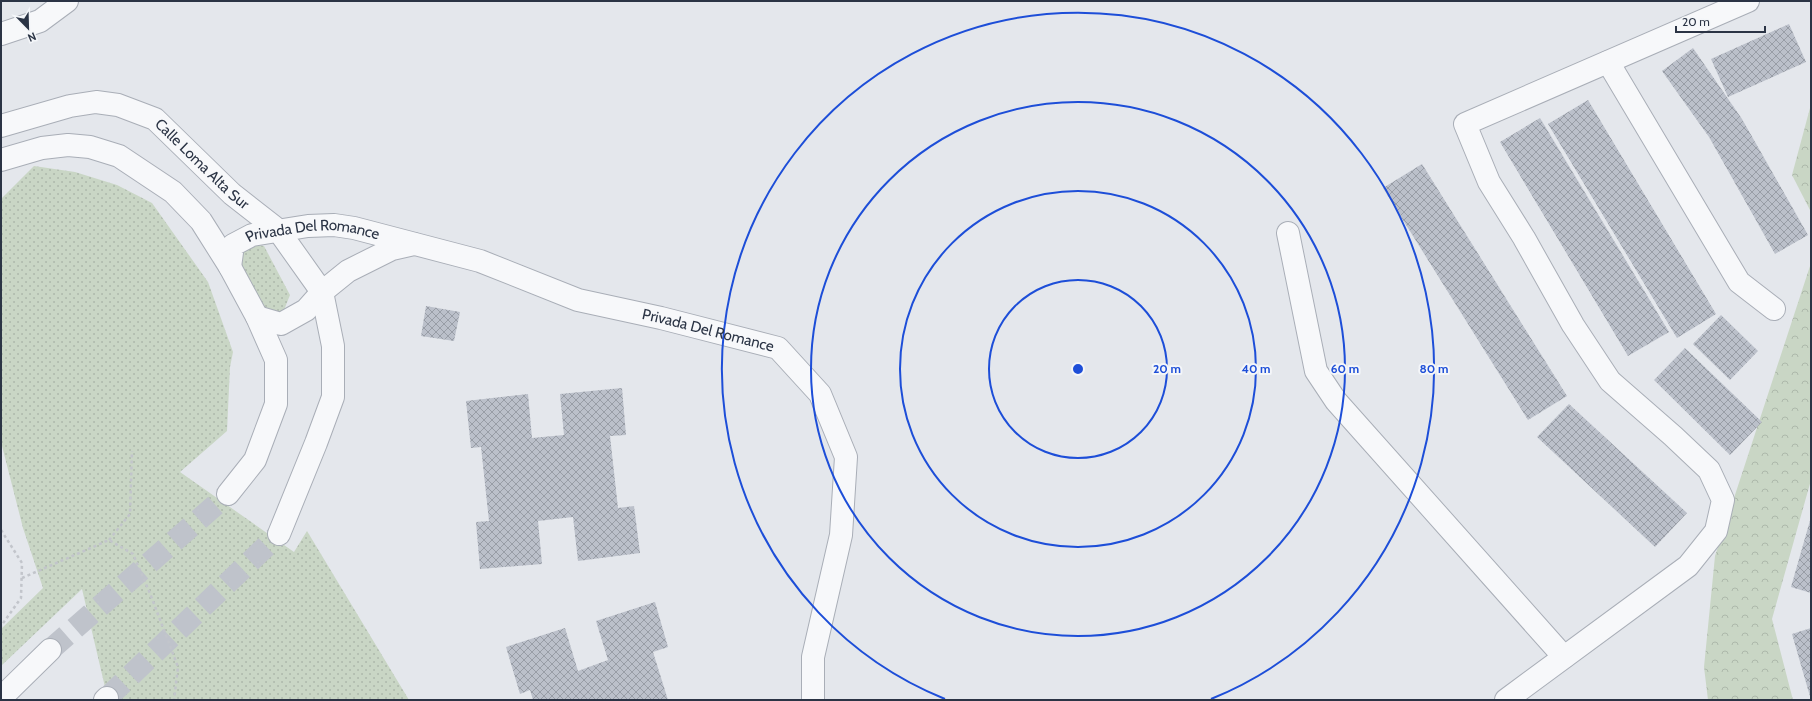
<svg xmlns="http://www.w3.org/2000/svg" width="1812" height="701" viewBox="0 0 1812 701" font-family="Cabin,sans-serif">
  <style>
    .grass { fill: url(#grass-dots) }
    .forest { fill: url(#forest-crowns) }
    .building { fill: url(#building-cross-hatch) }
    .lines { fill: none; stroke-linecap: round; stroke-linejoin: round }
    .minor-tunnel { stroke: #bfc3cb; stroke-width: 22; stroke-dasharray: 22 11; stroke-linecap: butt }
    .minor-casing { stroke: #a9aeb7; stroke-width: 24 }
    .path { stroke: #c2c5cb; stroke-width: 2.5; stroke-dasharray: 3 3; stroke-linecap: butt }
    .minor { stroke: #f7f8fa; stroke-width: 22 }
    .ring { fill: none; stroke: #1d4ed8; stroke-width: 2 }
    .labels { text-anchor: middle; stroke-width: 4; stroke-linejoin: round; paint-order: stroke }
    .street-label { font-size: 15px; fill: #2b3445; stroke: #f4f6f9 }
    .centre { fill: #1d4ed8; stroke: #f4f6f9; stroke-width: 2 }
    .ring-label { font-size: 12px; text-anchor: middle; font-weight: bold; fill: #1d4ed8; stroke: #f4f6f9; stroke-width: 4; stroke-linejoin: round; paint-order: stroke }
  </style>
  <defs>
    <pattern id="grass-dots" width="8" height="8" patternUnits="userSpaceOnUse"><rect width="8" height="8" fill="#c9d6c5"/><path d="M2 2h.1M6 6h.1" fill="none" stroke="#adb8ab" stroke-width="1.8" stroke-linecap="round"/></pattern>
    <pattern id="forest-crowns" width="20" height="18" patternUnits="userSpaceOnUse"><rect width="20" height="18" fill="#c9d6c5"/><path d="M2 6a3 3 0 1 1 6 0M12 15a3 3 0 1 1 6 0" fill="none" stroke="#adb8ab"/></pattern>
    <pattern id="building-cross-hatch" width="8" height="8" patternUnits="userSpaceOnUse"><rect width="8" height="8" fill="#bbc0ca"/><path d="M0 0l8 8M0 8l8-8" fill="none" stroke="#989da6"/></pattern>
  </defs>
  <rect width="100%" height="100%" fill="#e4e7ec"/>
  <g class="grass">
    <polygon points="34,166 75,172 117,185 152,203 208,282 233,352 230,367 227,431 180,472 294,552 307,531 409,700 108,700 82,589 1,666 1,629 43,588 23,528 1,442 1,199"/>
    <polygon points="248,243 264,246 290,295 284,310 270,314 257,305 238,270 237,254"/>
  </g>
  <g class="forest">
    <polygon points="1810,108 1811,108 1811,212 1792,175"/>
    <polygon points="1811,263 1811,480 1772,619 1793,700 1708,700 1704,667 1715,556"/>
  </g>
  <g class="building">
    <polygon points="1789,24 1806,62 1728,97 1711,59"/>
    <polygon points="1693,48 1742,119 1808,235 1775,254 1709,137 1662,71"/>
    <polygon points="1588,100 1716,314 1677,338 1548,124"/>
    <polygon points="1540,118 1669,332 1628,356 1500,142"/>
    <polygon points="1422,164 1567,396 1528,420 1383,188"/>
    <polygon points="426,306 460,312 454,341 421,336"/>
    <polygon points="1721,315 1758,351 1730,380 1693,344"/>
    <polygon points="1685,348 1762,422 1730,455 1654,380"/>
    <polygon points="622,388 626,435 610,436 618,508 634,506 640,553 578,561 573,517 538,521 542,564 480,569 476,522 489,521 481,447 471,448 466,401 528,394 532,438 564,435 560,394"/>
    <polygon points="1569,404 1687,513 1655,547 1537,437"/>
    <polygon points="1811,517 1811,593 1791,587"/>
    <polygon points="655,602 668,647 653,652 668,700 533,700 530,690 520,694 506,647 565,628 578,671 608,660 596,621"/>
    <polygon points="1811,628 1811,700 1792,634"/>
  </g>
  <g class="lines">
    <g class="minor-tunnel">
      <polyline points="50,650 228,494"/>
      <polyline points="107,698 279,534"/>
    </g>
    <defs>
      <g id="minor">
        <polyline points="1,34 40,21 67,1"/>
        <polyline points="1608,62 1739,282 1774,309"/>
        <path id="s1" d="M1,126L70,106L96,102L118,105L155,119L232,194L278,230L322,292L333,346V397L316,443L279,534"/>
        <polyline points="1,160 42,148 68,145 90,147 119,156 173,192 201,221 230,267 257,317 276,360 276,404 255,460 228,494"/>
        <polyline points="1288,233 1316,371 1336,401 1564,657"/>
        <path id="s2" d="M230,267L233,245L252,235L308,226L334,225L354,228L480,261L578,300L661,318L778,348L820,394L846,457L841,535L813,657V700"/>
        <polyline points="257,317 281,324 306,310 322,292 348,271 392,249 414,244"/>
        <polyline points="1,698 50,650"/>
        <polyline points="105,700 107,698"/>
        <polyline points="1506,700 1688,566 1716,531 1723,500 1709,470 1673,436 1610,381 1573,325 1524,238 1489,182 1465,124 1748,1"/>
      </g>
    </defs>
    <use href="#minor" class="minor-casing"/>
    <g class="path">
      <polyline points="1,530 22,563 21,598 1,626"/>
      <polyline points="109,540 130,514 132,451"/>
      <polyline points="22,578 109,540 133,554 151,596 178,667 174,700"/>
    </g>
    <use href="#minor" class="minor"/>
  </g>
  <g class="ring">
    <circle cx="1078" cy="369" r="89"/>
    <circle cx="1078" cy="369" r="178"/>
    <circle cx="1078" cy="369" r="267"/>
    <path d="M945 699A356 356 0 1 1 1211 699"/>
  </g>
  <g class="labels">
    <g class="street-label">
      <text dy="5" stroke="none"><textPath href="#s1" startOffset="225">Calle Loma Alta Sur</textPath></text>
      <text dy="5" stroke="none"><textPath href="#s2" startOffset="105">Privada Del Romance</textPath></text>
      <text dy="5" stroke="none"><textPath href="#s2" startOffset="516">Privada Del Romance</textPath></text>
    </g>
  </g>
  <circle cx="1078" cy="369" r="6" class="centre"/>
  <g class="ring-label">
    <text x="1167" y="373">20 m</text>
    <text x="1256" y="373">40 m</text>
    <text x="1345" y="373">60 m</text>
    <text x="1434" y="373">80 m</text>
  </g>
  <rect width="1812" height="701" fill="none" stroke="#2b3445" stroke-width="4"/>
  <g transform="translate(28 28) rotate(157)" stroke="#f4f6f9" stroke-width="3" paint-order="stroke">
  <path d="M0-3L7 15L0 10L-7 15Z" fill="#2b3445"/>
  <text y="-6" font-size="11" font-weight="bold" text-anchor="middle" fill="#2b3445">N</text>
  </g>
  <path d="M1676 26v6h89v-6" fill="none" stroke="#2b3445" stroke-width="2"/>
  <text x="1682" y="26" font-size="12" fill="#2b3445" stroke="#f4f6f9" stroke-width="3" paint-order="stroke">20 m</text>
</svg>
